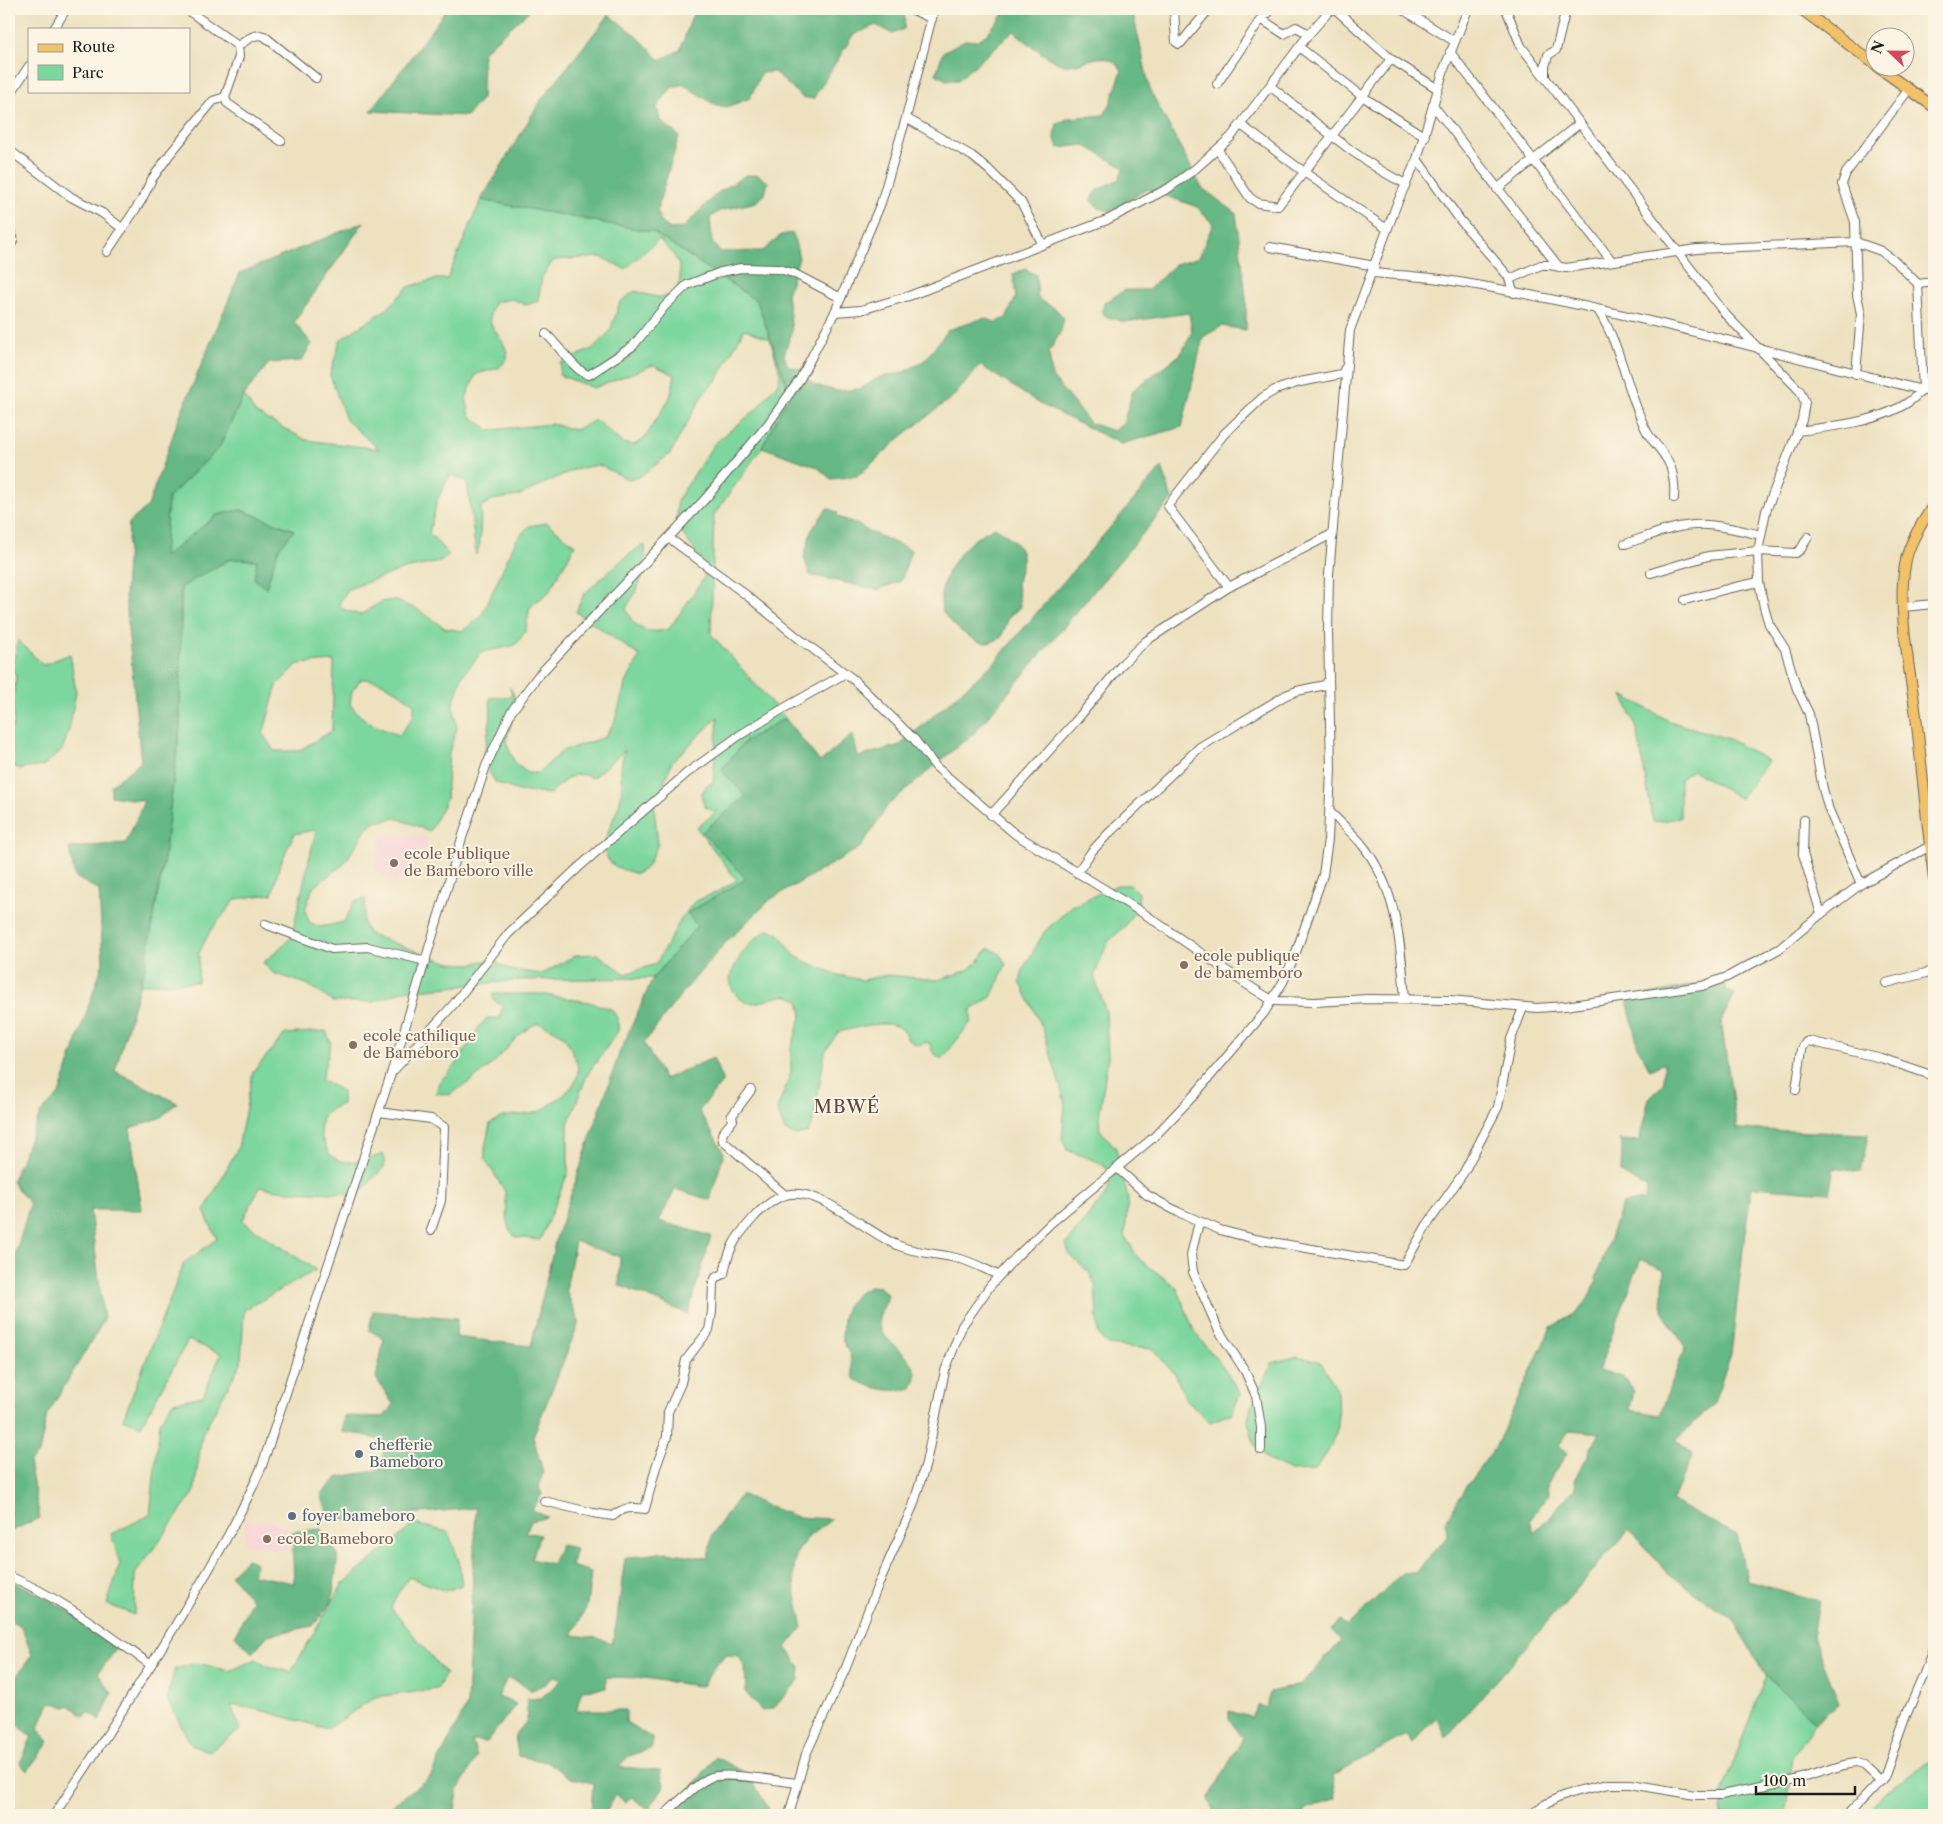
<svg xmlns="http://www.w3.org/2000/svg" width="1943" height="1824" viewBox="0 0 1943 1824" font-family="'Libre Caslon Text',serif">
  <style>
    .built { fill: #f7cfd5 }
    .green { fill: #7cd69d; stroke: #4c795c; fill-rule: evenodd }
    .forest { fill: #65b784; stroke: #406a50; fill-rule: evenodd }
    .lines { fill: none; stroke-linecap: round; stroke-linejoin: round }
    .minor-casing { stroke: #656155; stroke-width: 10 }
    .major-casing { stroke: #656155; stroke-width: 12 }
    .minor { stroke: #fff; stroke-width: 8 }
    .major { stroke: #f2c26a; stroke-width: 10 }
    .education-dot { fill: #8d6e63; stroke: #fcf5e5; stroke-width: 2 }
    .service-dot { fill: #5c6f8a; stroke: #fcf5e5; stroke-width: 2 }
    .labels { text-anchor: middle; stroke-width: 4; stroke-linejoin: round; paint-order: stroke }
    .education-label { font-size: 15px; fill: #785e54; stroke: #fcf5e5; text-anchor: start }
    .service-label { font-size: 15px; fill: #4e5e75; stroke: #fcf5e5; text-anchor: start }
    .quarter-label { font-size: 18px; letter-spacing: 1px; fill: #5f4542; stroke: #fcf5e5 }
  </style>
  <rect width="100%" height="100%" fill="#fcf5e5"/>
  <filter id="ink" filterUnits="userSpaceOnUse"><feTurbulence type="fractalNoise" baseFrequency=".02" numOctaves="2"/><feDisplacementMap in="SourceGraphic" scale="10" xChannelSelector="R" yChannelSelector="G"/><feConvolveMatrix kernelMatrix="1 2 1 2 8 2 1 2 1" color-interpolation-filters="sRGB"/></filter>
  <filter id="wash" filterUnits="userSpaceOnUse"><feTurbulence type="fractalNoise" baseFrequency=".0096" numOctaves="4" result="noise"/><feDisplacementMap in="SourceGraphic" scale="20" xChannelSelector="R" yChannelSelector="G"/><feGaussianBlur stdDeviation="1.12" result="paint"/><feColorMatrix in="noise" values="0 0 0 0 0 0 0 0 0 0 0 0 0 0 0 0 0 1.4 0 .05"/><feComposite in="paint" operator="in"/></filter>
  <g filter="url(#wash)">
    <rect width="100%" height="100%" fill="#ede1c0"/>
    <g class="built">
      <polygon points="382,834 425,837 427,848 416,854 409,883 398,880 396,883 374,872"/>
      <polygon points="245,1521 275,1521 289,1535 288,1551 245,1544"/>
    </g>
    <g class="green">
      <path d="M481,200L653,232L757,301L790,394L762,447L714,515L711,634L785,718L745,741L722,770L746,795V879L688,913L697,926L653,978L522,980L418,990L408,989L373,1002H333L307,984L273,973L263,963L291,938L316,830L294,834L279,867L272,894L236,899L210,931L199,953L198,982L140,984L145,966L164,858L180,726L181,587L230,559L257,560L266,587L278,550L294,530L241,510L217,515L163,558L168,498L219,448L244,395L255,413L306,440L379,449L346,420L330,375L340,340L388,308L408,287L436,279H447ZM659,239C664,245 671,250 675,257C685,273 681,298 658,297C651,296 642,293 635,291L620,302L610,331L594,348L561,363L559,375L594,388L653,365L675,375L670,398L644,439L634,445L622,443L596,420L575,430L552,424L490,430L470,416L466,398L476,374L499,368L507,359C507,355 507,350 505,347C497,328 482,325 495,302L512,299L526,305L538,301L542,277L554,260L601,257L625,269ZM744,329L770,339L780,373L779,381L758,408L714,444L677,501V526L705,565L704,578L669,629C647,635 633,629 626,608C641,585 646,574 645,546L642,545L622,560L584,594L576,612L640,656L625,685L615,721L605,737L562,751L539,773H527L515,763L506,742L517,702L510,687L512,696L490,698L491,716L483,760L495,782L518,791L550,794C563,782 573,768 592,778L625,750C618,767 623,778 621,795C620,816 589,850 615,866C621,870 630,871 636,874L647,867L658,844L654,807L672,762L718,717L713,783L707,785L701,795L705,807L716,812L697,828L737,880L717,892L694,902L680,921L656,964L626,974L597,954L576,955L542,974L511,970L490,959L473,964L450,963L369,934L363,923L366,899L355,901L344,922L320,927L309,922L305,910L313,887L343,865L371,823L396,818L430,831L446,799L449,752L457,728L453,704L462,676L482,652L513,646L518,642L525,632L530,607L549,592L575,545L547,523L529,526L516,540L481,617L462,631L445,628L417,609L394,600L381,602L360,615L343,609L339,603L348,589L404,569L440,562L449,555L429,533L438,498L450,475L467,481L476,555L480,544L481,507L492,500L518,496L575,469L599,465L628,479L639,477L670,454L703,394L717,380ZM334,661L332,731L298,751H274L263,734L277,685L298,664ZM361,679C383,679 397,691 414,704V716L399,735C380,729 361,721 350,704L352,691Z"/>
      <polygon points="18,640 43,665 70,654 76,692 69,730 62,750 43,766 20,769 9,764 9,734 14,723 13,698 16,676 9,666 15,655"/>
      <polygon points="1623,695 1669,721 1729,739 1768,761 1741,799 1693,770 1680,779 1680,818 1653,822 1637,729"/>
      <polygon points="1117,885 1130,885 1139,894 1138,906 1125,926 1108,942 1094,976 1106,1012 1108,1057 1099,1118 1100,1130 1116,1148 1128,1199 1125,1236 1138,1258 1177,1288 1195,1333 1226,1371 1240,1394 1232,1413 1210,1422 1185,1398 1176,1376 1153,1349 1107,1345 1098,1334 1095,1284 1089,1272 1070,1256 1066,1244 1106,1194 1110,1183 1108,1170 1099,1162 1067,1150 1062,1139 1065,1102 1043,1029 1020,982 1023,969 1045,931 1072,906"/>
      <path d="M769,929L779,934L794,955L804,961L838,975L862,980L888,975L938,980L966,971L977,963L985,952L990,948L1000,954L1006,965L991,997L971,1010V1022L942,1059L933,1053L929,1042L917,1045L907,1039C902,1012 855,1029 838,1032L825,1052L813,1122L808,1132L797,1136L785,1131L777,1109L791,1073V1049L802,1014L799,1001C796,999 792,996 789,996C771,993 749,1017 733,990C730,984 729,977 732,972C741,952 751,940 769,929Z"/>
      <path d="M493,994H540L589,1002L611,1009L618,1018V1031L587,1075L568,1124V1173L540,1240L515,1237L508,1227L505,1191L485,1159V1147L490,1124C506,1112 516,1117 534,1113C540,1112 546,1107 551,1104C567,1093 585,1080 575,1058C565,1034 562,1032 538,1023C517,1032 507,1051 491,1065C478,1077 463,1086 449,1095L436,1093L439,1082L456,1065L479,1027L487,1018H499L503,1007L493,999Z"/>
      <path d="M326,1031L331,1044L321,1080L342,1091V1104C322,1111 316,1122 324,1143C328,1151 329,1156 338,1160C352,1165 371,1158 384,1154V1167L359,1194L285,1191L260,1187L242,1221L316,1270L244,1310L241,1363L202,1434L194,1493L135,1574L134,1615L107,1604L120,1564L111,1534L150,1515L160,1422L173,1402L203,1396L221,1354L188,1340L141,1426L123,1419L184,1263L217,1239L204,1211L238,1148L253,1072L285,1034Z"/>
      <polygon points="1295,1357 1320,1361 1337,1389 1338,1427 1329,1450 1315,1470 1291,1471 1268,1460 1254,1444 1248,1420 1251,1407 1272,1363"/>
      <polygon points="414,1524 448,1532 459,1561 462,1585 446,1591 409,1577 397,1594 391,1608 446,1674 437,1689 375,1697 328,1729 260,1710 231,1705 240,1730 210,1751 192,1746 167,1699 175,1669 197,1663 230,1671 256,1659 270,1667 291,1672 342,1585"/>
      <polygon points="1766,1676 1816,1722 1793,1757 1784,1815 1723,1815 1721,1795"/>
      <polygon points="1932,1759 1934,1761 1934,1805 1930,1815 1864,1815 1882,1796"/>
    </g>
    <g class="forest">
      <polygon points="447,9 531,9 483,52 482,98 467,116 371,111"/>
      <path d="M689,9H898L905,17L904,29L892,34L876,25L853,35L813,99L802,97L774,72L761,73L750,98L727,107L715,105L683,84L671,88L657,107L660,120L679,136L657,210L661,222L670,229L683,228L716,194L746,175H758L768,182L765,194L756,202L719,211L710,218L712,242L720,252L763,251L781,235L793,233L799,258L787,294L792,331L784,355L788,366L800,369L814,385L837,391L860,389L880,377L904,372L925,360L948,330L984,318L995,322L1006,318L1016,297L1013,274L1025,269L1036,275L1038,299L1056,309L1064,318L1061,331L1049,352L1052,377L1090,423L1113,431L1123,424L1133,390L1181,354L1192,332L1189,313L1124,322L1102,315L1104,303L1125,290H1148L1176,264L1199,257L1213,224L1197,207L1147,189L1111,211L1099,208L1090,200L1098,190L1119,179L1124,168L1084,145L1058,148L1054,135L1057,124L1069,118L1104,115L1110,105L1122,70C1102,45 1089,66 1065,65C1053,64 1024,40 1014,31L958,80H946L936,74L943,52L965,40L977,41L987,34L1007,9H1132L1150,90L1202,188L1236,213L1246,298V330L1222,326L1203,337L1182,427L1121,444L1040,404L980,365L956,394L901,437L858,476L831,479L817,467L762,447L790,394L757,301L653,232L481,200L541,100L609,15L636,35L660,60L680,50L693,14Z"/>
      <polygon points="364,222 294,322 312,344 301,361 269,363 244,395 219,448 168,498 164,557 217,515 241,510 294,530 278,550 266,588 254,579 257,560 230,559 181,587 180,726 164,858 145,966 115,1071 177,1103 160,1118 130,1128 142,1210 90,1210 104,1320 47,1415 39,1453 29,1463 40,1518 9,1532 9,1277 30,1204 12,1182 41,1112 59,1094 103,963 99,890 75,877 69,848 126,843 144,801 111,796 111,785 141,762 125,596 129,523 148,506 180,415 240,273"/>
      <path d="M1162,467L1172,499L975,732L888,805L861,847L771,899L725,943L679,997L644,1043L664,1079L713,1058L723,1081L699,1111L724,1153L710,1200L675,1189L659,1221L711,1236L688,1314L619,1285L620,1257L575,1241L566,1290L579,1322L533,1437L543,1472L539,1488L542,1494L532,1510L548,1517L531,1521L526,1532L540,1535L531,1559L552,1564L560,1545L576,1548L571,1566L591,1572L587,1606L572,1635L598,1638L612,1644L617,1620L625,1558L665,1552L708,1558L712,1535L741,1494L767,1506L797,1517L832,1519C824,1526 812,1532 805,1541C784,1564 798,1601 803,1628L786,1647L800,1667L799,1680L774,1708L762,1711L746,1693L745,1667L738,1656L726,1655L716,1664L703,1685L697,1686L644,1678L606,1677V1688L582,1690L576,1710H626V1722L652,1738V1748L629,1756L618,1767L660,1770L664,1786L649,1809L631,1797L626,1802L615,1794L605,1815H591L593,1783L571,1778L547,1762L518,1756L515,1735L527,1721V1699L541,1698L562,1680L554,1676L545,1684L530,1691L519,1682L507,1678L498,1697L516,1704L487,1742L472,1741L477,1757L459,1788L454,1815H379L430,1777L467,1705L476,1508L330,1521L321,1494L339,1477L381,1470L385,1442L364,1435L342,1432L344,1416L384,1417L393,1404L376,1378L384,1339L369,1330L373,1311L457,1318L456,1337L531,1346L556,1238L619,1054L653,978L697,926L687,913L746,879L702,832L746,796L721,770L745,741L785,718L820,762L853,734L858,757L900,745L993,664Z"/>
      <polygon points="827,508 837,512 838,517 855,523 866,530 911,550 901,581 877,590 810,575 804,558 811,531"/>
      <path d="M995,527C1006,534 1023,545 1022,560C1022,568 1017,576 1017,584C1018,592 1020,599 1020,608L1010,615L1001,638C996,640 991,643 986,643C973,643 949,623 943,612C942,610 941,604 941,601C940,596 942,591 943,586C950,559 971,538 995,527Z"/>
      <path d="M1727,978L1726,990L1735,994L1721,1021L1737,1129L1868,1134L1861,1172L1834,1168L1829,1193L1752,1187L1745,1232L1731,1355L1713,1405L1676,1440L1693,1454L1672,1501L1737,1535L1747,1581L1819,1601L1813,1637L1839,1703L1816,1722L1766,1676L1734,1621L1668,1573L1629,1530L1445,1738L1437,1717L1412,1743L1407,1734L1333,1775L1336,1797L1305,1811L1303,1815H1210L1213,1809L1208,1800L1243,1738L1229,1719V1711L1250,1717V1719L1258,1705L1266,1708L1270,1692L1301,1685L1341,1641L1332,1630L1340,1620L1347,1627L1402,1573H1416L1448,1536L1445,1522L1467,1485L1496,1446L1551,1327L1578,1312L1597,1283L1596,1278L1622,1204L1644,1200L1647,1188L1621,1173L1622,1141L1619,1140L1639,1141L1649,1098L1664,1084V1063L1650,1070L1638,1047L1627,999ZM1641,1259L1664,1270L1662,1310L1685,1347L1660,1415L1630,1410L1634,1391L1623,1377L1598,1371ZM1570,1430L1600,1433L1574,1481L1575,1488L1534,1533L1530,1520L1549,1494L1548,1483L1567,1453L1559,1445Z"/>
      <path d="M871,1286L879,1287L888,1294C887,1305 877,1313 879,1324C883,1344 918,1357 916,1377C916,1380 913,1385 912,1388C893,1394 871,1388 854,1379L850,1355L842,1339L843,1318L847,1306L855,1295Z"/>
      <polygon points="321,1529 338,1555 332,1601 313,1626 268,1635 252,1653 235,1636 252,1600 230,1575 247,1559 256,1563 253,1575 294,1583 292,1532"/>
      <path d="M9,1580C48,1596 86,1620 118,1647L98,1673L112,1693L100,1720L88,1711L85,1717L69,1705L66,1707L51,1702L38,1728L49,1742L27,1771L20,1763L32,1736L9,1719V1694L13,1681L32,1655L21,1626L9,1620Z"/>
      <polygon points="716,1757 748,1774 769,1809 766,1815 672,1815 681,1801"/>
    </g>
  </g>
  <g filter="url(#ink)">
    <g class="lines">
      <defs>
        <g id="minor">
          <polyline points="186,9 238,46 239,57 225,97 227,103 281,141"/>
          <polyline points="911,9 932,19"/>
          <polyline points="1174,9 1176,42 1179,44 1181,43 1209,9"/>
          <polyline points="1335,9 1391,59 1438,89"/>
          <polyline points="1402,9 1454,41"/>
          <polyline points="1506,9 1521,46 1726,315 1800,391 1805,402 1802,420 1766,511 1758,551 1759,582 1764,607 1769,624 1785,649 1797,689 1809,714 1823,789 1829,810 1861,884"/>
          <polyline points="1812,17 1819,9"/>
          <polyline points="1261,19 1284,34 1296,27 1309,34"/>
          <polyline points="54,29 66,9"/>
          <path d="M238,46C246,41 253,33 264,36L316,78"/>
          <polyline points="1299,47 1362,96 1425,137"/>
          <polyline points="1450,52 1611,260"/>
          <polyline points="1545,77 1545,67 1548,55 1556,50 1566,9"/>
          <polyline points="1217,84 1261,19 1273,9"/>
          <path d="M1270,86C1311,118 1359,162 1406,184"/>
          <polyline points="9,96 29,66"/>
          <polyline points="1433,105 1559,267"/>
          <polyline points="906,118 972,156 988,169 1021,202 1042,243"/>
          <polyline points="1241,125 1304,172 1387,229"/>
          <polyline points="9,150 71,197 102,213 123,229"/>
          <polyline points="1218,150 1250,198 1258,203 1278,206 1391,59"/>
          <polyline points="1417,159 1460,220 1508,276 1514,293"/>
          <polyline points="1497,189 1580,123"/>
          <path d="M9,231C16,237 13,242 9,249"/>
          <polyline points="1270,247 1375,266"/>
          <polyline points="107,252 141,201 152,179 170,154 213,101 225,97"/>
          <path d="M1372,273C1395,275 1418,276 1440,279C1607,305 1771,352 1934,393"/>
          <path d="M1510,279L1541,265H1550L1566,268L1697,249L1856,242L1881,251L1897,263L1918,284L1923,390C1918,394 1913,399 1907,403C1878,422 1831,427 1797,431"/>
          <polyline points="1918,284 1934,282"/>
          <path d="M1598,310C1622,347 1627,393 1647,432C1654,444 1667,455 1671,468C1674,478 1675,487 1674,498"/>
          <polyline points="835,312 861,310 909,296 1107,220 1169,188 1195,169 1231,137 1309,34 1331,9"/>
          <path d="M546,334C558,344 575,372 589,375L633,346L665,306L687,285L721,272L741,268L779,269L793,273L841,298"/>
          <polyline points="1856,374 1861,314 1857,295 1855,222 1842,184 1846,173 1909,89"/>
          <polyline points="669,538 745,594 797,637 854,680 914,739 936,767 1015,834 1146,915 1243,982 1273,1001 1315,1002 1368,999 1450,1000 1537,1008 1565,1006 1702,986 1727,977 1779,949 1821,914 1861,884 1930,846"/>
          <path d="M1625,544C1652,535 1678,523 1707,525C1725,526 1743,531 1761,535"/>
          <polyline points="1651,573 1708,556 1758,551 1796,553 1801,549 1808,537"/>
          <polyline points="1229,587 1172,512 1168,506 1169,504 1224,434 1262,398 1275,390 1300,382 1342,374 1345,368"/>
          <polyline points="1685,600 1731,588 1759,582"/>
          <polyline points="1903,607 1934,604"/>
          <path d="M1330,812C1340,822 1350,831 1360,842C1397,886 1401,944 1405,999"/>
          <polyline points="991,815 1075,722 1124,662 1146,641 1229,587 1332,534"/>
          <polyline points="1804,820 1803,854 1821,914"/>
          <polyline points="1077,873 1092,851 1108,834 1200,747 1286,695 1297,691 1325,685 1329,679"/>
          <polyline points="265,924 332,949 368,947 426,961"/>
          <polyline points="1886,983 1934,971"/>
          <polyline points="394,1070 453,1005 508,934 579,867 687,773 740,735 786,707 846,673"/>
          <polyline points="751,1090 731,1117 733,1120 722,1134 723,1141 785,1195"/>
          <polyline points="1796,1090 1802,1049 1806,1042 1809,1041 1881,1058 1934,1076"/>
          <polyline points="379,1112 431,1119 444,1127 441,1201 431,1230"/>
          <polyline points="1117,1168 1147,1195 1178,1212 1220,1230 1255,1239 1404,1265 1427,1225 1464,1172 1498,1107 1511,1039 1523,1008"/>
          <polyline points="1199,1222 1191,1255 1193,1272 1218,1329 1245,1371 1256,1396 1261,1427 1261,1450"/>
          <path d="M544,1501L593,1513L613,1516C623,1507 632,1507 645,1509L656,1467L667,1437L668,1412L681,1383L686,1360L709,1330L712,1312L713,1283L716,1277L724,1274C729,1245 737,1236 756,1215C765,1206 778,1195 791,1194C823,1190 868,1233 897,1245C917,1254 939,1253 960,1259C973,1262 986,1270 998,1275"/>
          <path d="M9,1576C61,1598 106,1633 151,1665"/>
          <path d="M54,1815C93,1758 130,1699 167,1639C201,1583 236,1527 262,1466L392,1071L462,838L486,766L511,712L538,676L706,498L768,424L800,379L835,312L881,203L906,118L934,9"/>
          <path d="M664,1815C677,1804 694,1785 709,1778C724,1771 778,1781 797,1783"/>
          <polyline points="789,1815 806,1754 845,1670 878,1585 913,1506 926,1463 945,1371 962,1326 990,1286 1016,1257 1051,1223 1154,1137 1196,1093 1264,1013 1283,982 1295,955 1323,875 1328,839 1331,769 1328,632 1329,574 1350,330 1396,206 1417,159 1444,69 1468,9"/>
          <polyline points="1531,1815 1542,1806 1560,1797 1577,1791 1609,1784 1631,1784 1695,1795 1721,1795 1795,1780 1844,1765 1856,1763 1864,1765 1881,1781"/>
          <polyline points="1848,1815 1884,1777 1905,1718 1924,1674 1934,1645"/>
        </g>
        <g id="major">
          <polyline points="1801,9 1876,65"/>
          <polyline points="1879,68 1934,107"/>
          <path d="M1934,504C1923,522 1908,543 1905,565C1897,610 1910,670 1916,716C1922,770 1927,824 1934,878"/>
        </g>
      </defs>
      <use href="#minor" class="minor-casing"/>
      <use href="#major" class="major-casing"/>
      <use href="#minor" class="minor"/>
      <use href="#major" class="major"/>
    </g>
  </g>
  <g class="education-dot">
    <circle cx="394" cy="863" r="5"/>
    <circle cx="1184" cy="965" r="5"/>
    <circle cx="353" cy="1045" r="5"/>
    <circle cx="267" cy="1539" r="5"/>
  </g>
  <g class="service-dot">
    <circle cx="359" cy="1454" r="5"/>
    <circle cx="292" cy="1516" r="5"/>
  </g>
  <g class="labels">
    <g class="education-label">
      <text x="404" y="859">ecole Publique<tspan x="404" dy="17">de Bameboro ville</tspan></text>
      <text x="1194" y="961">ecole publique<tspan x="1194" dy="17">de bamemboro</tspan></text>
      <text x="363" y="1041">ecole cathilique<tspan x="363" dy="17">de Bameboro</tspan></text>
      <text x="277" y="1544">ecole Bameboro</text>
    </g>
    <g class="service-label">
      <text x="369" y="1450">chefferie<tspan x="369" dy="17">Bameboro</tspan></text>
      <text x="302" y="1521">foyer bameboro</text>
    </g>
    <g class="quarter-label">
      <text x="847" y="1113">MBWÉ</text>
    </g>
  </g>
  <rect width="1943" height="1824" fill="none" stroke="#fcf5e5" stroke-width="30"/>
  <rect x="28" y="28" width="162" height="65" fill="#fcf5e5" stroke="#a29e95"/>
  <rect x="38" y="44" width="25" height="8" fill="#f2c26a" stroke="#a29e95"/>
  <text x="72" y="52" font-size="15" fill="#1c1c1c">Route</text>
  <rect x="38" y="65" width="25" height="15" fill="#7cd69d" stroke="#a29e95"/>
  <text x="72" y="78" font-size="15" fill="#1c1c1c">Parc</text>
  <g transform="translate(1890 52) rotate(292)"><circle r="24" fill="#fcf5e5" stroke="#a29e95"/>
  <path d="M0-4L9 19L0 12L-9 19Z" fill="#d1495b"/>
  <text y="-8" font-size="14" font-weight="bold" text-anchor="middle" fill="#1c1c1c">N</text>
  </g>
  <path d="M1756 1786v8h99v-8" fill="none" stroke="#1c1c1c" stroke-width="2.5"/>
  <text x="1763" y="1786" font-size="15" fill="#1c1c1c" stroke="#fcf5e5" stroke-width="4" paint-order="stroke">100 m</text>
</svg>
